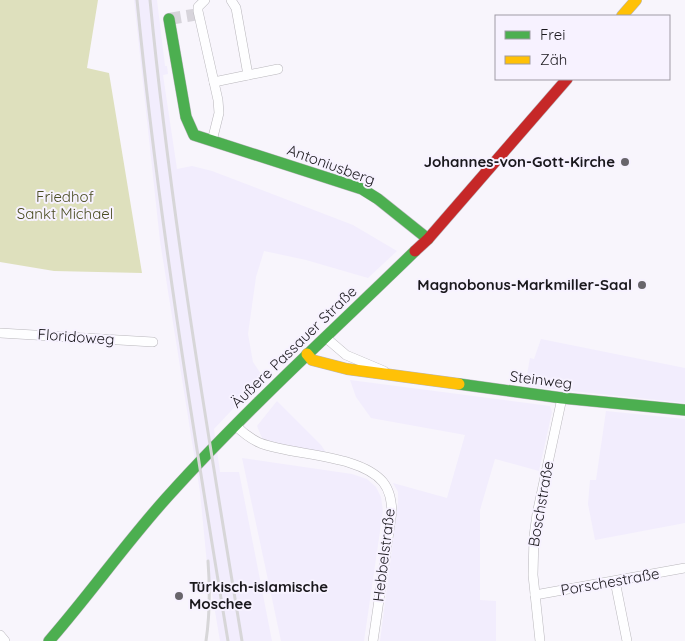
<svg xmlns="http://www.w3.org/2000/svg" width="685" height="641" viewBox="0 0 685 641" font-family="Quicksand,sans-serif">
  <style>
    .built { fill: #f2edfd }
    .green { fill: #dee0bd }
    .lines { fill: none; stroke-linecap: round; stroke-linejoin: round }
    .secondary-tunnel { stroke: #d7d4db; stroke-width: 12; stroke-dasharray: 12 6; stroke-linecap: butt }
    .street-casing { stroke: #b9b7bc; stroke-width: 10 }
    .fast-casing { stroke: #b9b7bc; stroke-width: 12 }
    .slow-casing { stroke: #b9b7bc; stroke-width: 12 }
    .jam-casing { stroke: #b9b7bc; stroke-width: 12 }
    .street { stroke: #fefeff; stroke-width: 9 }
    .fast { stroke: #4caf50; stroke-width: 11 }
    .slow { stroke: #ffc107; stroke-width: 11 }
    .jam { stroke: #c62828; stroke-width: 11 }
    .rail { stroke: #d7d6d8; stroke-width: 3 }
    .poi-dot { fill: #68656b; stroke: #f7f2ff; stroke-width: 2 }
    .labels { text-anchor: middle; stroke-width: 4; stroke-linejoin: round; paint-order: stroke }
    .poi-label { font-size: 15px; font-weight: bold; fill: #1a181d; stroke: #f7f2ff; text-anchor: end }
    .street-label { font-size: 15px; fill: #1a181d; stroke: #f7f2ff }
    .park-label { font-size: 15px; fill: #4a4c22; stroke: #f7f2ff }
  </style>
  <rect width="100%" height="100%" fill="#f8f5fc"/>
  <g class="built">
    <polygon points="134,0 157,0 165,66 167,66 168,74 163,75 177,169 192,166 212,171 353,225 397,251 368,278 306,260 264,251 256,277 248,334 253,362 263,377 214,429 220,472 239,472 272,641 220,641 207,564 200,492 160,241"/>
    <polygon points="541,339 685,368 685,403 525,386 530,358 534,359"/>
    <polygon points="350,380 550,406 552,412 539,471 495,459 480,510 480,600 496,601 496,641 380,641 398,503 398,492 393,483 447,498 465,435 371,418 356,397"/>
    <polygon points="277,401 321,445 327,454 276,446 262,438 257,426"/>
    <polygon points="606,411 685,419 685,523 595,540 588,504 590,480 596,480"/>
    <polygon points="242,458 352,474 367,479 376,487 381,497 383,511 364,641 281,641"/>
  </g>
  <polygon class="green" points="0,0 98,0 87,68 109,73 142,273 54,271 0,262"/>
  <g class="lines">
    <polyline class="secondary-tunnel" points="169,19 199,14"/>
    <defs>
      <g id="street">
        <polyline points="205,0 198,7 198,11 218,100 219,113 212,141"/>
        <polyline points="248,75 278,69"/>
        <polyline points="214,82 248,75 236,8 231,0"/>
        <polyline points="0,333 153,342"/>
        <polyline points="325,337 346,355 384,371"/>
        <path d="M235,425C242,432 251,439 260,443C294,456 359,454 383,482C390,491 391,500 392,511L373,641"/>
        <polyline points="615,581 627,641"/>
        <polyline points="535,595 685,568"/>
        <polyline points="0,635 5,641"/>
        <polyline points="540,641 533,575 534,536 537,514 562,398"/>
      </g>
      <g id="fast">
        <polyline points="169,19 186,117 194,135 362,189 378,199 428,239"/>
        <polyline points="459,384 562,398 685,410"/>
        <path d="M49,641C91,593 127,541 170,494C247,409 333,331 415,251"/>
      </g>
      <g id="slow">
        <polyline points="622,16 636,0"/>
        <polyline points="307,354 312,360 347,369 459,384"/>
      </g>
      <polyline id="jam" points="415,251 428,239 567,79"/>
    </defs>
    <use href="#street" class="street-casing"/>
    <use href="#fast" class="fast-casing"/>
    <use href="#slow" class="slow-casing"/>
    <use href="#jam" class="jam-casing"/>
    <use href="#street" class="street"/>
    <use href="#fast" class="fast"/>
    <use href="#slow" class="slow"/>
    <use href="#jam" class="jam"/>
    <g class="rail">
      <path d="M137,0C158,215 193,428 228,641"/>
      <path d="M150,0C171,215 207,428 242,641"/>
      <path d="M206,641C210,614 210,588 208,561"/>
    </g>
  </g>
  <g class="poi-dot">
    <circle cx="625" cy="162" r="5"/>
    <circle cx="642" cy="285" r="5"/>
    <circle cx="179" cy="596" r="5"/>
  </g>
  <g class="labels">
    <g class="poi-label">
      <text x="615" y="167">Johannes-von-Gott-Kirche</text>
      <text x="632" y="290">Magnobonus-Markmiller-Saal</text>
      <text x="189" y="592" text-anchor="start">Türkisch-islamische<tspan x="189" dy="17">Moschee</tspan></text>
    </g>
    <g class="street-label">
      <text transform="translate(331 165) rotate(20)" y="5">Antoniusberg</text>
      <text transform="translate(76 337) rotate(4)" y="5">Floridoweg</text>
      <text transform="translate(294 347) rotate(-44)" y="5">Äußere Passauer Straße</text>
      <text transform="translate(541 380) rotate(7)" y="5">Steinweg</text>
      <text transform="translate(541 504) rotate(-80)" y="5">Boschstraße</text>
      <text transform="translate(384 555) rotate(-83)" y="5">Hebbelstraße</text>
      <text transform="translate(610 582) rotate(-10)" y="5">Porschestraße</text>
    </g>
    <g class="park-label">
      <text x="65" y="202">Friedhof<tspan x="65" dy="17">Sankt Michael</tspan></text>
    </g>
  </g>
  <rect x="495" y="15" width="175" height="65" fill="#f7f2ff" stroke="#9f9ba5"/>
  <rect x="505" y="31" width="25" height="8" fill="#4caf50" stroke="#9f9ba5"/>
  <text x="540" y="40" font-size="15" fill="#1a181d">Frei</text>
  <rect x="505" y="56" width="25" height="8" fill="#ffc107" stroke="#9f9ba5"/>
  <text x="540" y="65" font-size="15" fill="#1a181d">Zäh</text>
</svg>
